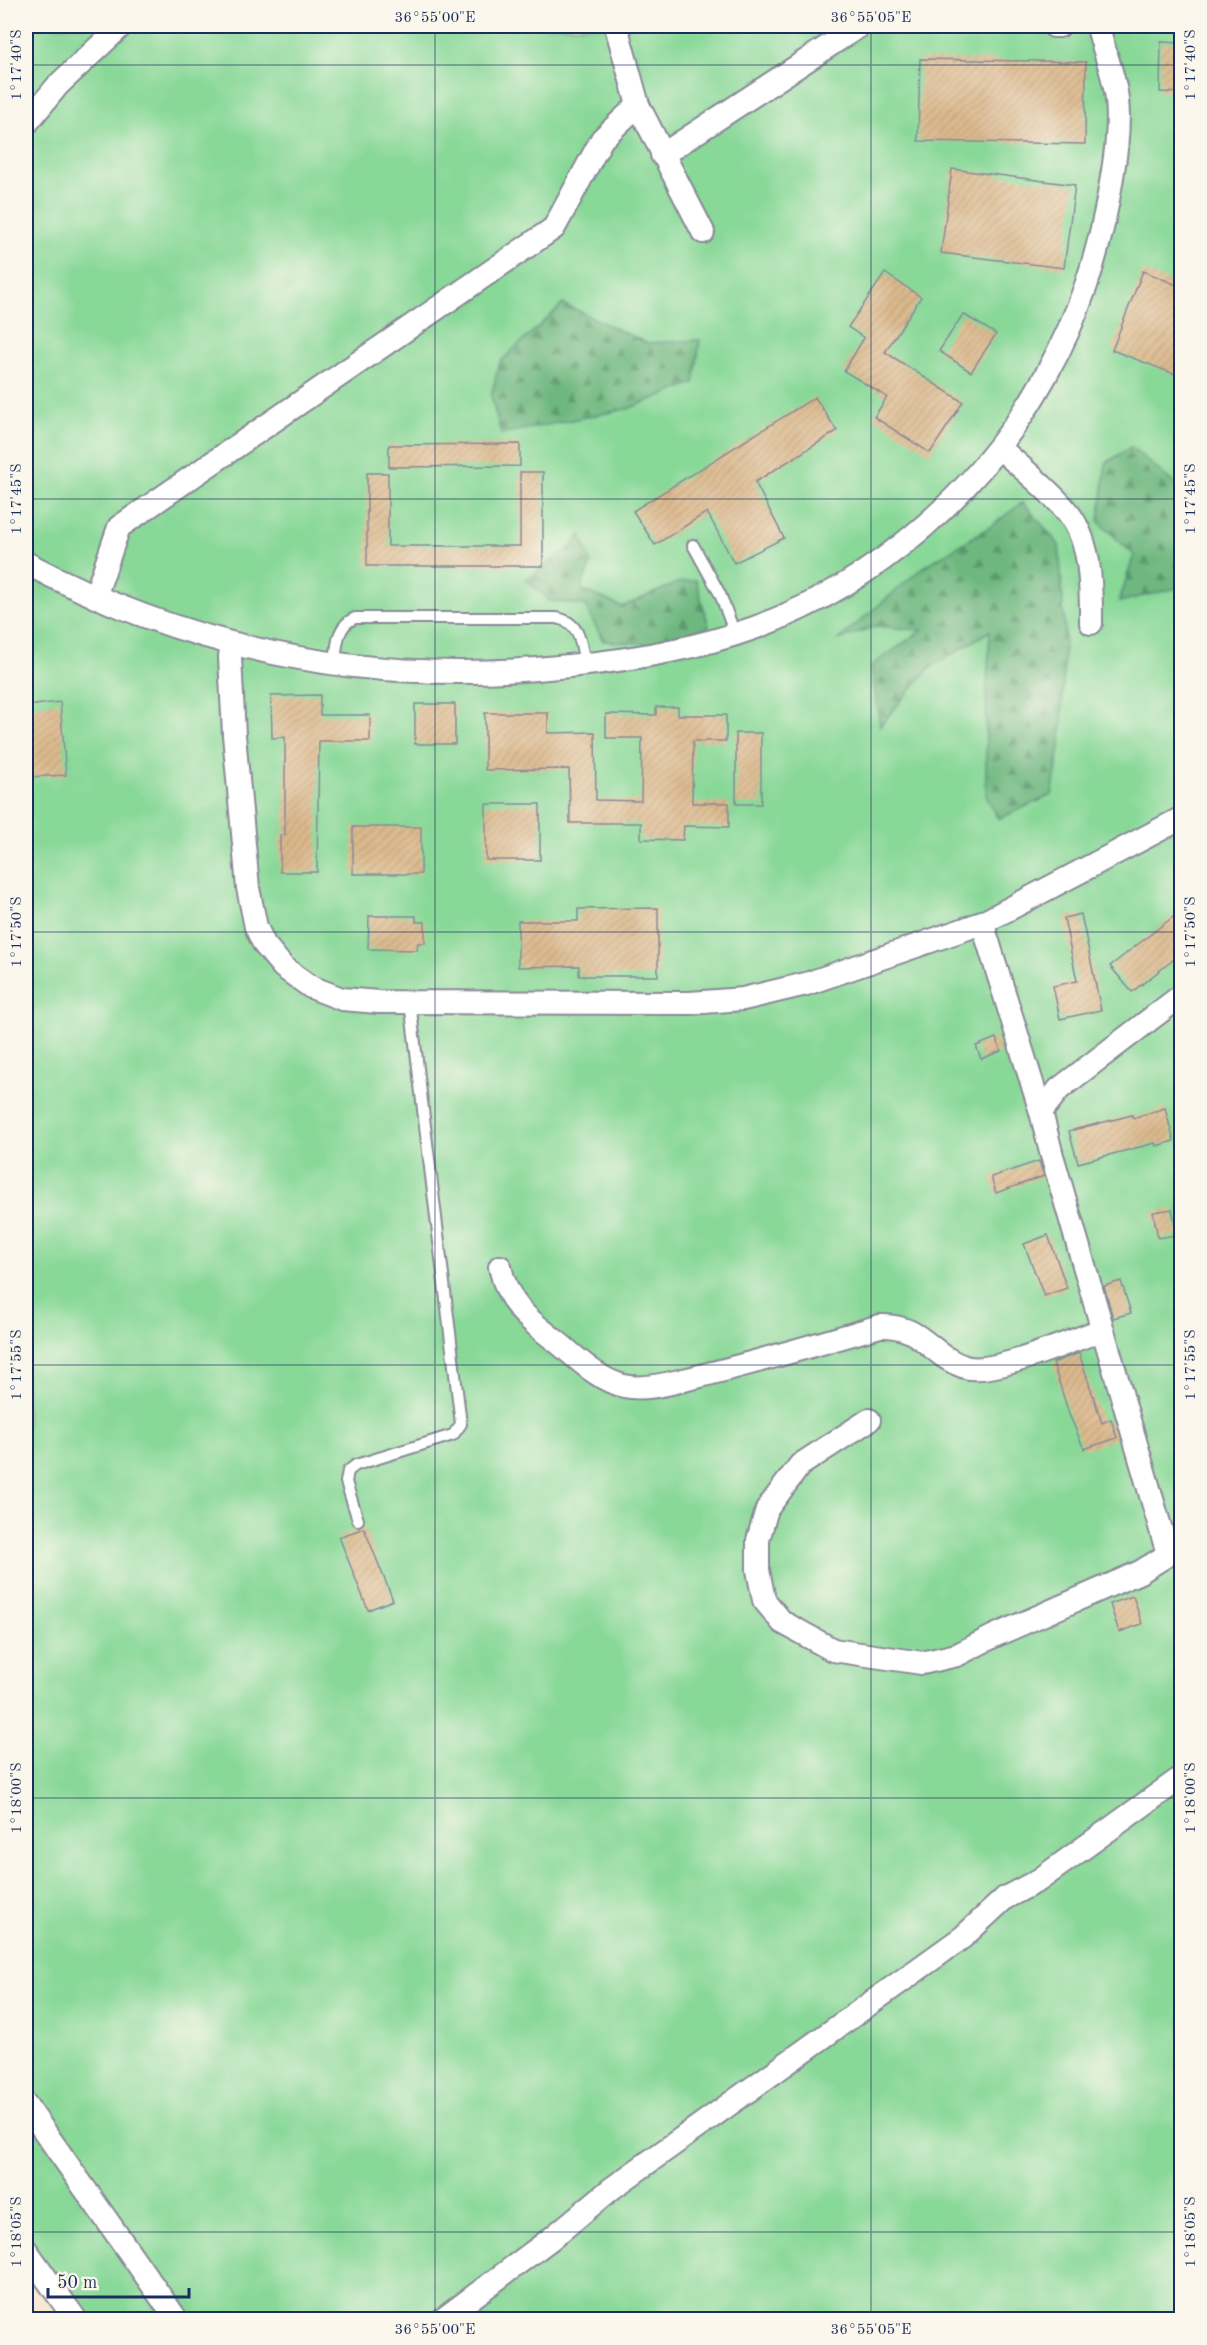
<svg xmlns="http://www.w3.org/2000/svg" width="1207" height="2345" viewBox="0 0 1207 2345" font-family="'Old Standard TT',serif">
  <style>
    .grass { fill: #88d898; stroke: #52847b; stroke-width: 1.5 }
    .forest { fill: url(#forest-firs); stroke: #44746f; stroke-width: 1.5 }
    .building { fill: url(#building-hatch) }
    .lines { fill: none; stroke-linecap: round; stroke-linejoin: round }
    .service-casing { stroke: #888a96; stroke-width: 14 }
    .minor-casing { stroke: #888a96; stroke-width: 26 }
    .service { stroke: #fff; stroke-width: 10 }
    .minor { stroke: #fff; stroke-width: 22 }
    .ticks { fill: none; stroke: #1b2f5e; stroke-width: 1.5; stroke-opacity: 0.45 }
    .neatline { fill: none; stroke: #1b2f5e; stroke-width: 2 }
    .ticks-label { font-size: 15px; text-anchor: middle; fill: #1b2f5e }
  </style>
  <defs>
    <pattern id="forest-firs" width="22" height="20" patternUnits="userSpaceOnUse" patternTransform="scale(1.5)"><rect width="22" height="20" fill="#6eb880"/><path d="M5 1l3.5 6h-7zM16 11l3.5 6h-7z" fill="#5a966c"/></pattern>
    <pattern id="building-hatch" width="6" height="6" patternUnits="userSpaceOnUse" patternTransform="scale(1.5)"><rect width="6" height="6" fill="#dcb98d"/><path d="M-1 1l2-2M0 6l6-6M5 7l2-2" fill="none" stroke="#bc9f7c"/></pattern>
  </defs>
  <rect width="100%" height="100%" fill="#fbf7ec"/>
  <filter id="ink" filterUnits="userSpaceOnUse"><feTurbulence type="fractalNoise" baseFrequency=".0167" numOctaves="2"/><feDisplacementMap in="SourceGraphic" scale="12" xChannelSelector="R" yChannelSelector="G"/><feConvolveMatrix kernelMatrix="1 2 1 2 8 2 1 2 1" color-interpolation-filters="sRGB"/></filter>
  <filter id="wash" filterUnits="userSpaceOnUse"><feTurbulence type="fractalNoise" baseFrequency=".008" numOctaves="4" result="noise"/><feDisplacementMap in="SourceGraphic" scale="24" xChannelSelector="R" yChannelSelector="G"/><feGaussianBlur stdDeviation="1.35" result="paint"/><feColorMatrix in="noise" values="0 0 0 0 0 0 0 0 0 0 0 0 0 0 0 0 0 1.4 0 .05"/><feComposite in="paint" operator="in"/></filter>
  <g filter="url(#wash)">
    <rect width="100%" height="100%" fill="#f6e5ce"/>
    <polygon class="grass" points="26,26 1181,26 1181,2319 86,2319 26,2236"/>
    <g class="forest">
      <polygon points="563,304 647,343 700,340 694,383 627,409 501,434 491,396 500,362"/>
      <polygon points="1131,447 1181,489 1181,587 1119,602 1134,555 1099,522 1106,463"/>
      <polygon points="1023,502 1059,545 1065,633 1061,741 1052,795 998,819 986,795 986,700 990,631 928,669 880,726 871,666 922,630 876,626 838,640 922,568 990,527"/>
      <polygon points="581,535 591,563 581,589 622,607 677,583 696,580 709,627 651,644 603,641 585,605 550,601 526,579 573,546"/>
    </g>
    <g id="blocks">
      <g class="building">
        <polygon points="1161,42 1182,43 1182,93 1160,92"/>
        <polygon points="920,59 1086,62 1085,144 918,141"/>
        <polygon points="952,169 1075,185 1064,268 941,253"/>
        <polygon points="1143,271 1182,287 1182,377 1112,350"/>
        <polygon points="885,273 921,297 885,352 963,402 930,453 874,417 887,397 844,371 864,338 848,327"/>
        <polygon points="963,314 996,334 971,372 939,351"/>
        <polygon points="815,397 837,431 755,482 784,538 734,563 707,512 655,545 633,511"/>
        <polygon points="520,444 520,466 389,467 389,445"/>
        <polygon points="520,472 543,472 543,566 367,566 367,473 388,473 388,546 520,546"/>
        <polygon points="320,695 320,715 370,715 370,741 319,741 317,872 280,872 280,835 285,835 285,737 272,738 271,696"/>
        <polygon points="60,702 66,775 28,777 26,747 26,706"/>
        <rect x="415" y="704" width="40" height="40"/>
        <polygon points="656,707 678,707 678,715 726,715 726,741 693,741 692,803 729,803 729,827 684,826 683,840 641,839 641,823 570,823 569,769 485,770 485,713 548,713 548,733 595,732 596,800 641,801 642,738 606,738 606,714 656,715"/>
        <rect x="736" y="733" width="25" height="71"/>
        <rect x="486" y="804" width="54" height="56"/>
        <rect x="353" y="827" width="68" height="47"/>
        <polygon points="658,908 658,976 579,976 579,966 518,967 518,921 578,921 578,909"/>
        <polygon points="1182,910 1182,953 1132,992 1110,966"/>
        <polygon points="1081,914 1101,1010 1060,1019 1053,986 1077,981 1064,918"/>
        <polygon points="369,916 416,916 416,922 425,922 425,943 418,943 417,950 368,949"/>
        <polygon points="996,1038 1001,1051 981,1059 976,1046"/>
        <polygon points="1165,1108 1174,1141 1156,1146 1155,1143 1078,1163 1069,1131 1132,1115 1133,1118"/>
        <polygon points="1039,1161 1044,1176 996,1193 991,1177"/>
        <polygon points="1172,1209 1177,1235 1158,1238 1153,1212"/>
        <polygon points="1048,1235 1067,1288 1044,1296 1024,1244"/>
        <polygon points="1121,1281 1131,1313 1113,1318 1104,1286"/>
        <polygon points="1079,1353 1102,1423 1111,1419 1117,1438 1084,1449 1069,1414 1053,1363"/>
        <polygon points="364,1528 393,1600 368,1610 339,1537"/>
        <polygon points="1133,1596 1142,1624 1119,1632 1110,1604"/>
      </g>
    </g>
  </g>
  <g filter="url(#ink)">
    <use href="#blocks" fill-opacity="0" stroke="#888a96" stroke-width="1.5"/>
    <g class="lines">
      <defs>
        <g id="service">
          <polyline points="693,545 720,594 735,634"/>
          <path d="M335,664C337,646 336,626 355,618H556C581,622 581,644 585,665"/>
          <polyline points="358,1520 346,1482 348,1471 356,1465 453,1435 461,1424 410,1002"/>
        </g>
        <g id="minor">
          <polyline points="616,26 638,105 703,232"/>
          <polyline points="1054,26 1059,26"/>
          <polyline points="26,124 58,85 121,26"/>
          <polyline points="662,155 859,26"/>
          <path d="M1000,448C1021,468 1045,486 1064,508C1092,538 1091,585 1091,623"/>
          <path d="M26,563C196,653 377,687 569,666C631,660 695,649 754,628C877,583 984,489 1046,375C1080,314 1098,257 1110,189C1115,160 1120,129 1117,99C1114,73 1103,50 1098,26"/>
          <polyline points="95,597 119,527 554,228 602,139 638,105"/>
          <polyline points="232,644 230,657 234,735 248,888 256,927 264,944 283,967 311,987 342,999 378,1002 690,1003 743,999 806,984 968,928 988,920 1182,818"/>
          <polyline points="982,922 1041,1112 1051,1152 1168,1554"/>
          <polyline points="1041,1112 1059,1089 1182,995"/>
          <path d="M500,1267C508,1304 527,1319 556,1341C575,1356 599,1381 624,1386C646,1391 674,1382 696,1377C758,1362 819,1344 880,1326C922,1324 930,1356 965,1367C992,1376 1072,1340 1102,1330"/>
          <polyline points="869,1420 800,1465 767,1509 758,1540 758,1570 764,1600 782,1622 833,1650 922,1663 957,1655 994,1636 1140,1572 1182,1546"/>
          <polyline points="26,2105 177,2320"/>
          <polyline points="26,2250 76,2320"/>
          <polyline points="442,2320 552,2238 611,2189 963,1937 1005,1898 1039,1880 1182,1777"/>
        </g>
      </defs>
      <use href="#service" class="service-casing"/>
      <use href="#minor" class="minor-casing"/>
      <use href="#service" class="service"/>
      <use href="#minor" class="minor"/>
    </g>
  </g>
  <path class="ticks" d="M435,26V2320M871,26V2320M26,65H1182M26,499H1182M26,932H1182M26,1365H1182M26,1798H1182M26,2232H1182"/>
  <rect width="1207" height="2345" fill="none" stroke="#fbf7ec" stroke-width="66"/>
  <path d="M48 2288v9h141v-9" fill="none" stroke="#1b2f5e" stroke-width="3"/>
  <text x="57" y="2288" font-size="18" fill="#1b2f5e" stroke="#fbf7ec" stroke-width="4.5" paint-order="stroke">50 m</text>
  <rect x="33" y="33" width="1141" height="2279" class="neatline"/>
  <g class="ticks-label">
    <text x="435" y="22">36°55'00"E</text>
    <text x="871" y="22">36°55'05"E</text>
    <text transform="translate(16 65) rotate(-90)" y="5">1°17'40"S</text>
    <text transform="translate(1190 65) rotate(-90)" y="5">1°17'40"S</text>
    <text transform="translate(16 499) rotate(-90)" y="5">1°17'45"S</text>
    <text transform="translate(1190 499) rotate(-90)" y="5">1°17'45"S</text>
    <text transform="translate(16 932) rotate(-90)" y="5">1°17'50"S</text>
    <text transform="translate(1190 932) rotate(-90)" y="5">1°17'50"S</text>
    <text transform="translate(16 1365) rotate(-90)" y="5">1°17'55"S</text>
    <text transform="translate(1190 1365) rotate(-90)" y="5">1°17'55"S</text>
    <text transform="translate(16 1798) rotate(-90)" y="5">1°18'00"S</text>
    <text transform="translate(1190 1798) rotate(-90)" y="5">1°18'00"S</text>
    <text transform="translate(16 2232) rotate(-90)" y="5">1°18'05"S</text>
    <text transform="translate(1190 2232) rotate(-90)" y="5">1°18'05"S</text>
    <text x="435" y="2334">36°55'00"E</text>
    <text x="871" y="2334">36°55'05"E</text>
  </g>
</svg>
